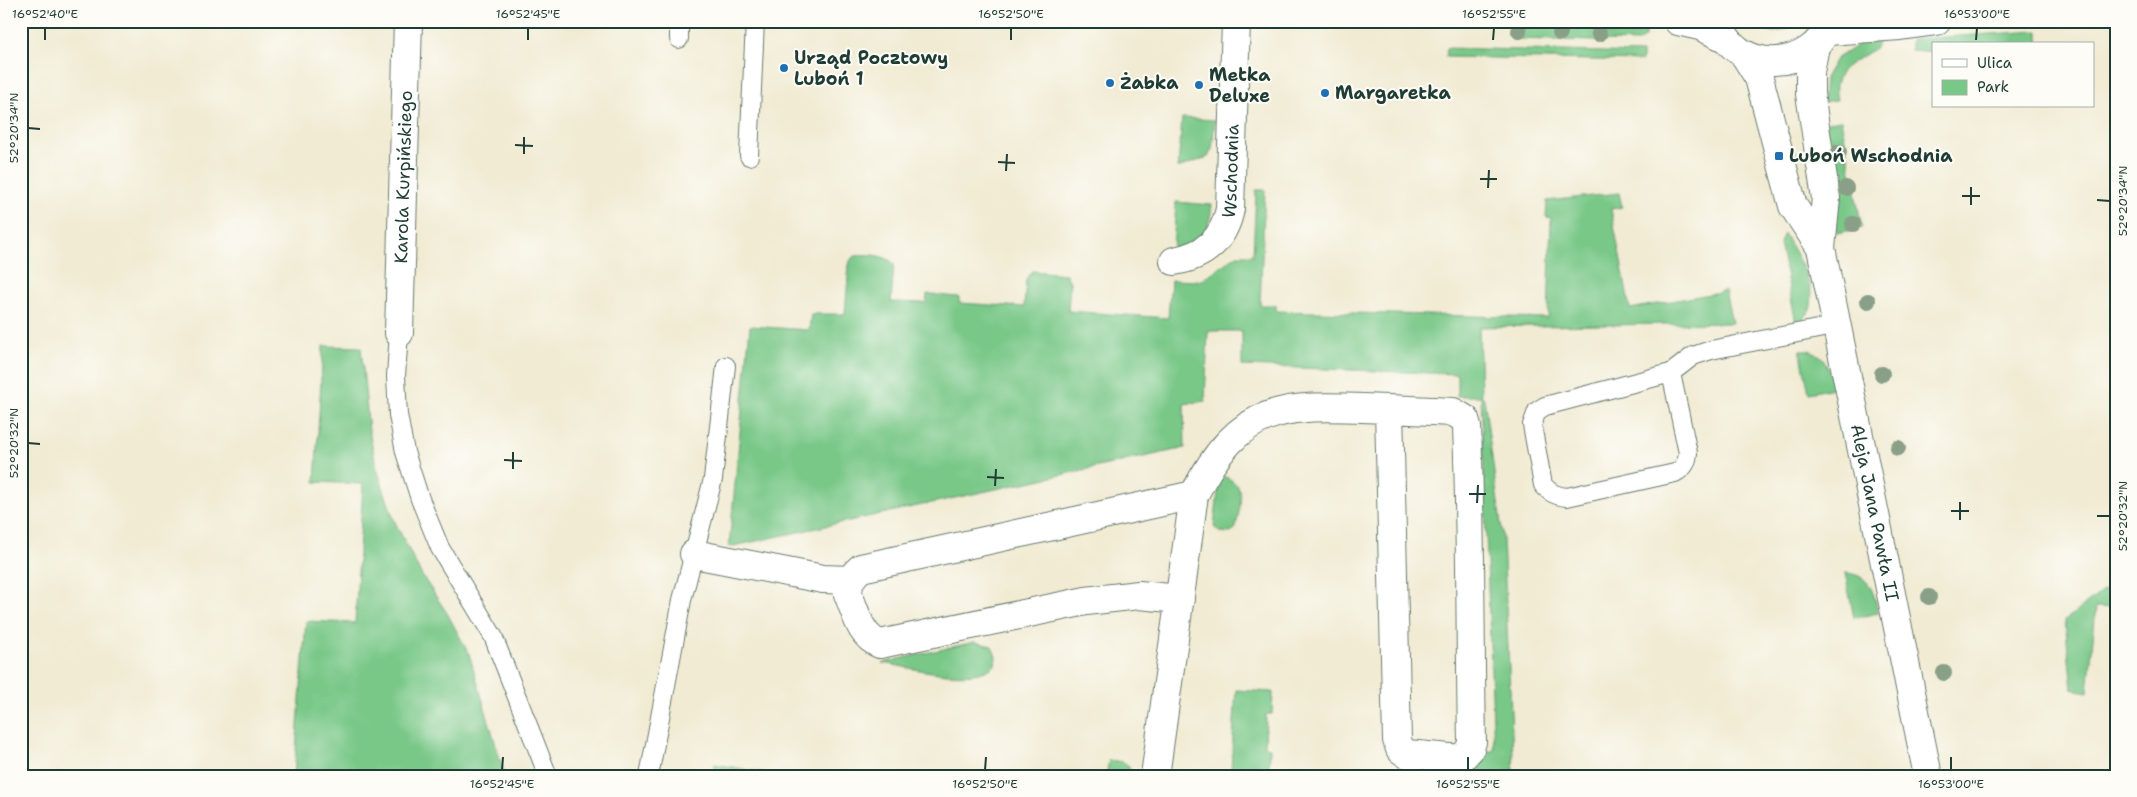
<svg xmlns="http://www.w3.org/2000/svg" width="2137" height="797" viewBox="0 0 2137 797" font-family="'Shantell Sans',sans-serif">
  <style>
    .green { fill: #79c888; stroke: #4c825e }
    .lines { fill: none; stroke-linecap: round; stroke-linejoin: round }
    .lane-casing { stroke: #687a6c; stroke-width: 20 }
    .street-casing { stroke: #687a6c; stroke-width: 30 }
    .lane { stroke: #fff; stroke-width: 18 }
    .street { stroke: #fff; stroke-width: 28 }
    .tree { fill: #8a9f87 }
    .ticks { fill: none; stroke: #1f3d34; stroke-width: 2 }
    .poi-dot { fill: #1f6fb2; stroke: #fdfcf7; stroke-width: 2 }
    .labels { text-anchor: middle; stroke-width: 4; stroke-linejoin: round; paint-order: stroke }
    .poi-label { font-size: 18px; font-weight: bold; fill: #1f3d34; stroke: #fdfcf7; text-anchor: start }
    .street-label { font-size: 18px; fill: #1f3d34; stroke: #fdfcf7 }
    .neatline { fill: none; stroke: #1f3d34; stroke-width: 2 }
    .ticks-label { font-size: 12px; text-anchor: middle; fill: #1f3d34 }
  </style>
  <rect width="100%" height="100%" fill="#fdfcf7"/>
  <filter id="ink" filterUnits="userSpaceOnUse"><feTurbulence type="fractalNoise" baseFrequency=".02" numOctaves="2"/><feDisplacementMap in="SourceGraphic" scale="10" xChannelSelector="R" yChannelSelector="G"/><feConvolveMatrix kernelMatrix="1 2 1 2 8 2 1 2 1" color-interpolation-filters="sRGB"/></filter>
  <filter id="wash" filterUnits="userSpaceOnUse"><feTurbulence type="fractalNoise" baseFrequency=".0096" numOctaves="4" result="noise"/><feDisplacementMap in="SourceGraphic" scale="20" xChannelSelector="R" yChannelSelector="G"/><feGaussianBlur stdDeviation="1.12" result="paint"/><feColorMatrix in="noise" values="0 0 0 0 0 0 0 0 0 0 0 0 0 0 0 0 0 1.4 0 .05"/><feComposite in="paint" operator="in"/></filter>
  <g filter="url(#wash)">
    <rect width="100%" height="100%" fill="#f1ebd3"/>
    <g class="green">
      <polygon points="1512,21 1609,21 1645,25 1645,37 1639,42 1512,39"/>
      <path d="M1752,21H1797C1785,35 1764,36 1752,21Z"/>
      <polygon points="2039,31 2038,44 1933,44 1933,52 1911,50 1911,39"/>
      <path d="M1879,40C1877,59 1827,59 1837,100L1823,102L1825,78L1836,59L1859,44L1867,41L1875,43Z"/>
      <polygon points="1446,48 1642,53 1642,61 1446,57"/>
      <polygon points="1182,118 1215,120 1212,149 1208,157 1178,168"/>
      <polygon points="1841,120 1862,228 1837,233 1824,123"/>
      <path d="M1256,190H1265L1260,305H1276V311L1548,318L1551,218L1546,217L1547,201L1619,193L1622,207L1611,209L1630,309L1725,291L1732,323L1479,327L1481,395L1484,398L1503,539L1514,776H1453L1471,765L1483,751H1494L1481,396H1457V374L1242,366V331H1208L1205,401L1184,404L1185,448L729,547L750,326L809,330L811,314H845L849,265C850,261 851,257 856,256C866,253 887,255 894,264L891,302L926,303L927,294L959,297V303L1024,307L1026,279L1032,271L1066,274L1070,282L1068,311L1168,318L1171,280L1200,281L1237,255H1253Z"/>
      <path d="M1176,202L1212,205C1208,238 1202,237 1173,250Z"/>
      <path d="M1784,233C1796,257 1832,307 1796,323L1780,243Z"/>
      <polygon points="323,346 361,347 369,431 377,469 394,520 421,574 447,613 469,654 505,776 294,776 306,621 355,623 363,484 315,482"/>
      <path d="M1800,350C1825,348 1829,369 1834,388L1809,393Z"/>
      <path d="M1223,476C1249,485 1239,508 1236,528L1231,533L1219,532L1214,527L1219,482Z"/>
      <path d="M1845,573C1870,574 1874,592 1878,613L1854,618Z"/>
      <polygon points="2116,581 2116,608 2096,607 2088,692 2072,689 2065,620"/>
      <path d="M974,642L992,646L996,657L995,665C974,686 910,667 882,663Z"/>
      <polygon points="1236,690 1273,692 1272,714 1266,714 1265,747 1270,748 1269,771 1231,770"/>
      <polygon points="1109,760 1123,762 1129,766 1131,776 1106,776"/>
      <polygon points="715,764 783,776 712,776"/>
    </g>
  </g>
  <g filter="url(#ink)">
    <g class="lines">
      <defs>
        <g id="lane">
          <polyline points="679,39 679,21"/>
          <polyline points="749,156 755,21"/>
          <polyline points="399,333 396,376 398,415 405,452 420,499 440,548 493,636 548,776"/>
          <path d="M1671,373L1688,453C1687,463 1684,468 1675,473L1567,497C1556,496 1550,493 1543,485L1532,425L1537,411L1545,406L1671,373L1693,356L1711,350L1838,325"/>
          <polyline points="649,776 682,600 713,479 726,366"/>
        </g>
        <g id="street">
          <polyline points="1678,21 1700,26 1727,39"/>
          <path d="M1718,21C1735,76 1812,73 1831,21"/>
          <polyline points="1827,31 1900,26 1937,21"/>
          <path id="s1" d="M1815,46L1810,72V94L1826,198L1821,248L1928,776"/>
          <polyline points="1744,54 1759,78 1793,206 1821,248"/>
          <path id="s2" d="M1174,261C1205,256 1224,239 1230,209L1236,21"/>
          <path id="s3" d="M399,333L408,21"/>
          <path d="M1194,495C1243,396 1293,406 1389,409L1397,740L1400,749L1407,754L1461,759L1470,749L1472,742C1470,637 1471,532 1467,426L1465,419L1453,412L1389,409"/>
          <polyline points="694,554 823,579 850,580"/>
          <path d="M1155,776L1194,495L861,568C852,576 848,582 848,594C856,612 860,637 880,644L1086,601L1139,595L1180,599"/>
        </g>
      </defs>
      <use href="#lane" class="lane-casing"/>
      <use href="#street" class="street-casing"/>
      <use href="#lane" class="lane"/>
      <use href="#street" class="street"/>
    </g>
    <g class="tree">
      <circle cx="1519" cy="31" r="8"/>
      <circle cx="1560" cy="33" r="8"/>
      <circle cx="1599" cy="34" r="8"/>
      <circle cx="1839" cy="152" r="8"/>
      <circle cx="1846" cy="188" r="8"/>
      <circle cx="1853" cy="224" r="8"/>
      <circle cx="1868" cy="301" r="8"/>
      <circle cx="1882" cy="374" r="8"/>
      <circle cx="1898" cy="448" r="8"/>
      <circle cx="1929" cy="597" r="8"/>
      <circle cx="1944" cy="673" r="8"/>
    </g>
  </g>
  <path class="ticks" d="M45,40V28M528,40V28M1011,40V28M1493,40L1494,28M1976,40L1977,28M28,128L40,129M515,145L533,146M524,154V137M998,162L1015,163M1006,171L1007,154M1480,179H1497M1488,188L1489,170M1962,196H1980M2097,200L2110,201M1971,205V187M28,443L40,444M504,460L522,461M513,469V452M987,477L1004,478M995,486L996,469M1469,494H1486M1477,503L1478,485M1951,511H1969M2097,516H2110M1960,520V502M502,770L503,757M985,770L986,757M1468,770V757M1951,770V757"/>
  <g class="poi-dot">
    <circle cx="784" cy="68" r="5"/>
    <circle cx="1110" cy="83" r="5"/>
    <circle cx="1199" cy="85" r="5"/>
    <circle cx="1325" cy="93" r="5"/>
    <rect x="1774" y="151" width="10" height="10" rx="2.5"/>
  </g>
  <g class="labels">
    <g class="poi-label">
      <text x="794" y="64">Urząd Pocztowy<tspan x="794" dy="21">Luboń 1</tspan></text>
      <text x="1209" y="81">Metka<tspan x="1209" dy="21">Deluxe</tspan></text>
      <text x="1120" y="89">Żabka</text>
      <text x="1335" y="99">Margaretka</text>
      <text x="1789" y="162">Luboń Wschodnia</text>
    </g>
    <g class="street-label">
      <text dy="6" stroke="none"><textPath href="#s2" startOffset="120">Wschodnia</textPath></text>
      <text dy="6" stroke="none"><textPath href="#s3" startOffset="156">Karola Kurpińskiego</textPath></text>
      <text dy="6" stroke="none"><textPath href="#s1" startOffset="474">Aleja Jana Pawła II</textPath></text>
    </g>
  </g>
  <rect width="2137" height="797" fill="none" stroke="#fdfcf7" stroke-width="55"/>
  <rect x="1932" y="42" width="162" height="65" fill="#fdfcf7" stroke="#a4b0a9"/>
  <rect x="1942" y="59" width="25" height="8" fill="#ffffff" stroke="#a4b0a9"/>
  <text x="1977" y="68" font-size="15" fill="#1f3d34">Ulica</text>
  <rect x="1942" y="80" width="25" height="15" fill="#79c888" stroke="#a4b0a9"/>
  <text x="1977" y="92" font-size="15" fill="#1f3d34">Park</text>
  <rect x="28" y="28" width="2082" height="742" class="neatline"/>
  <g class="ticks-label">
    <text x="45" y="18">16°52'40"E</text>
    <text x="528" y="18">16°52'45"E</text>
    <text x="1011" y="18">16°52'50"E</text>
    <text x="1494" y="18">16°52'55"E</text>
    <text x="1977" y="18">16°53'00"E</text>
    <text transform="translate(14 128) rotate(-90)" y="4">52°20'34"N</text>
    <text transform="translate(2123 201) rotate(-90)" y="4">52°20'34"N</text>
    <text transform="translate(14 443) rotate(-90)" y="4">52°20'32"N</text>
    <text transform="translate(2123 516) rotate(-90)" y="4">52°20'32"N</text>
    <text x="502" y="788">16°52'45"E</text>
    <text x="985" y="788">16°52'50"E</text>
    <text x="1468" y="788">16°52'55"E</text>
    <text x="1951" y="788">16°53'00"E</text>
  </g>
</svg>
